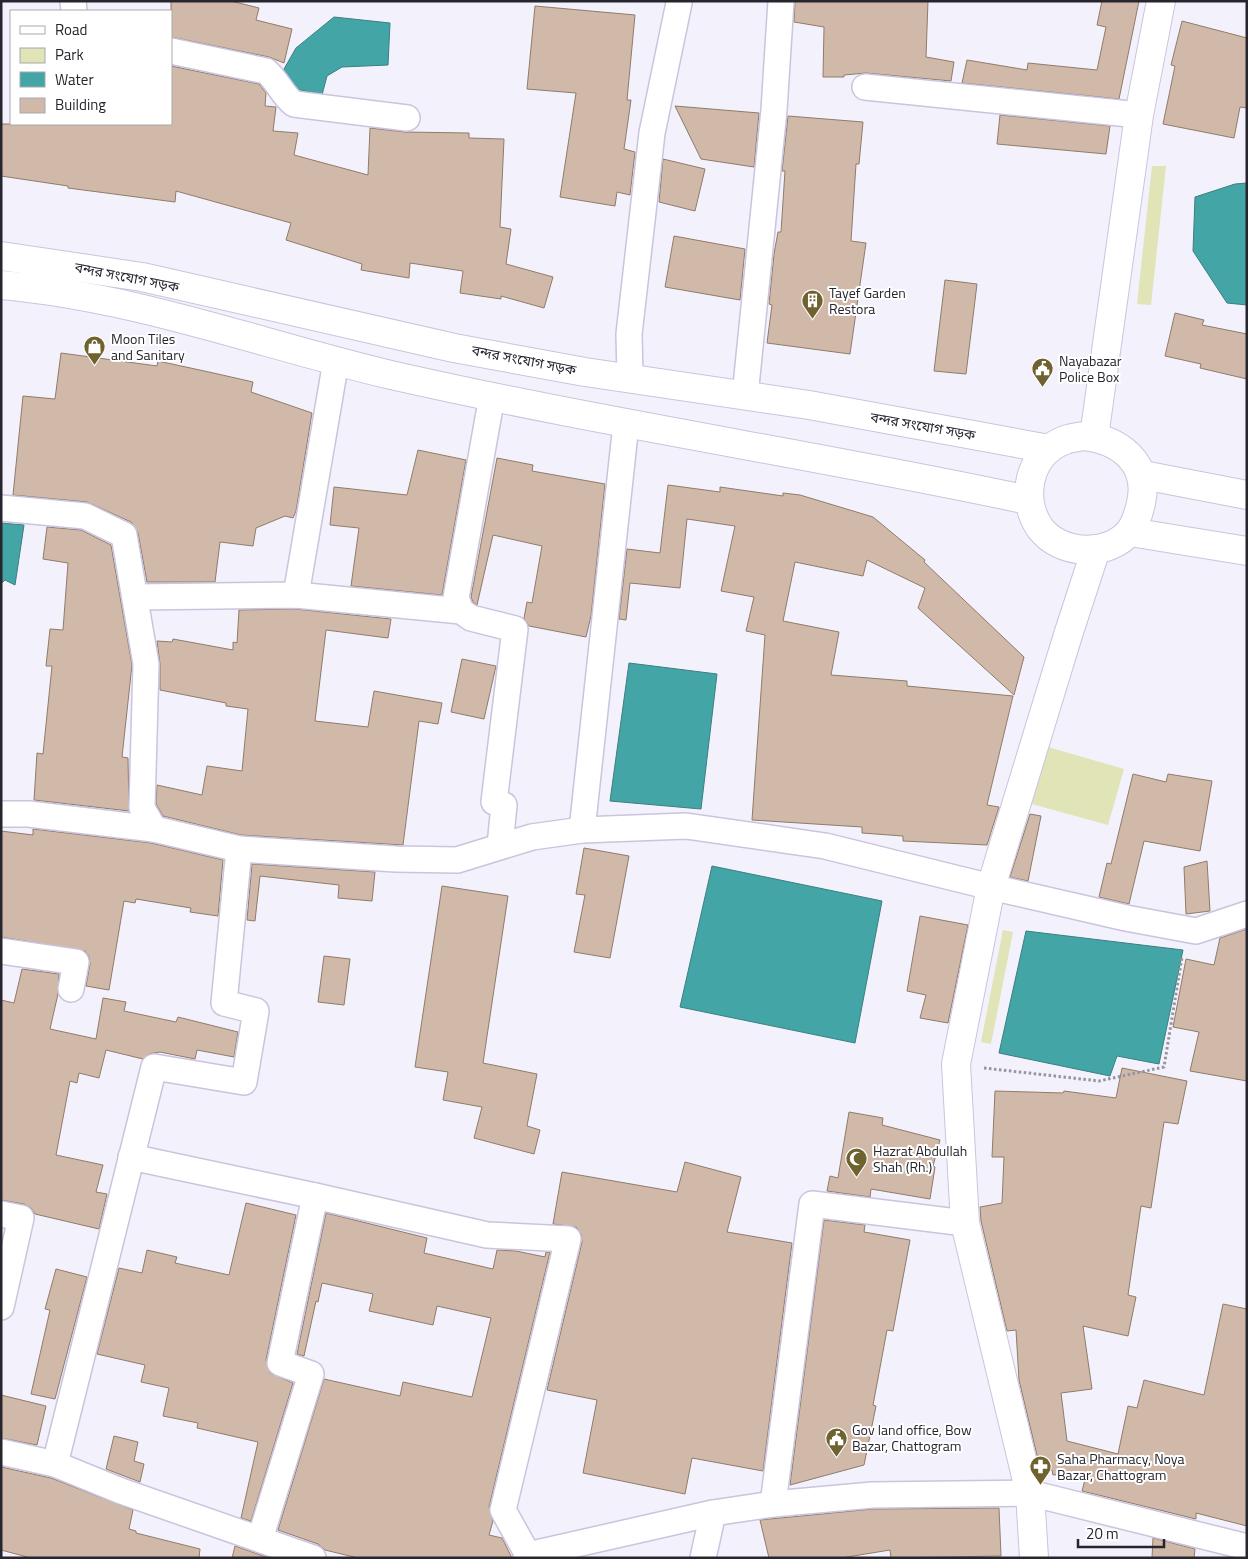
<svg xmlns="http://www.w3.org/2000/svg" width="1248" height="1559" viewBox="0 0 1248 1559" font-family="'Titillium Web','Noto Sans Bengali',sans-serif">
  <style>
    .green { fill: #e0e4b6 }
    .water { fill: #43a5a6; stroke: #3b7f82 }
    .building { fill: #d0b9a8; stroke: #907b6b }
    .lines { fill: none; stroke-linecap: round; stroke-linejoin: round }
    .minor-casing { stroke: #cac4de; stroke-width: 28 }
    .tertiary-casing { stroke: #cac4de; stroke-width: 30 }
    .trunk-casing { stroke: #cac4de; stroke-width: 30 }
    .path { stroke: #96949e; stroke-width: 3; stroke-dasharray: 2.5 2.5; stroke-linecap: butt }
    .minor { stroke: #fff; stroke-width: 25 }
    .tertiary { stroke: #fff; stroke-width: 28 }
    .trunk { stroke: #fff; stroke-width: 28 }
    .labels { text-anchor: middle; stroke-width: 4; stroke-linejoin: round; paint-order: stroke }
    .street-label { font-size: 14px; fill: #27252e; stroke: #fff }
    .poi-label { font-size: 14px; fill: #27252e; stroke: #fff; text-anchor: start }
  </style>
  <rect width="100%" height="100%" fill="#f3f1fb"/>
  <g class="green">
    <polygon points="1152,166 1166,166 1151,305 1137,304"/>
    <polygon points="1048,747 1124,769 1108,825 1032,804"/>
    <polygon points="1003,930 1013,932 991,1044 981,1042"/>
  </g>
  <g class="water">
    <polygon points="334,17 390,23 388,65 342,67 327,76 322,95 288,87 284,69 296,48"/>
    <polygon points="1247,183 1247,305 1227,303 1193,251 1195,197 1235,184"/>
    <polygon points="1,523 24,525 15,585 5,580 1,584"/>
    <polygon points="629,663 717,674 701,809 610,801"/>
    <polygon points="712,866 882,901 855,1043 680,1007"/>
    <polygon points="1026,931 1183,950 1159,1064 1117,1056 1110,1076 999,1053"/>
  </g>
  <g class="building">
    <polygon points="171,1 231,1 259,8 256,20 292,29 284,63 269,57 171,37"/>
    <polygon points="795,1 928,1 926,57 954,62 951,81 866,73 844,75 844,77 823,77 824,27 794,22"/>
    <polygon points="1102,1 1139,1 1119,99 962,83 967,60 1027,70 1028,63 1097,70 1106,27 1097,25"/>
    <polygon points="535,6 635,15 627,100 631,100 624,149 635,152 630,195 617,192 615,206 560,197 576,93 527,89"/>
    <polygon points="1182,21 1247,38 1247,108 1240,107 1234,138 1163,124 1175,66 1171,65"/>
    <polygon points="171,66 259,84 266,93 265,106 276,107 273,131 298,133 294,155 368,175 370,128 405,132 469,133 469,138 504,139 500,227 511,229 506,264 553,277 544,308 501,296 501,299 460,293 463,271 410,263 409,278 361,270 362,264 286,240 291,223 176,191 175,202 68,188 68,186 1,176 1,124 171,124"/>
    <polygon points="675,106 759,113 754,167 701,159"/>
    <polygon points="1000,115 1110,126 1106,154 997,144"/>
    <polygon points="788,116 863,122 859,164 856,164 851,241 866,243 850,354 767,343 772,305 769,304 774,254 778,232 781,232 785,171 782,171"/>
    <polygon points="663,159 705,169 695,211 659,202"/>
    <polygon points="674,236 745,249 740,300 665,287"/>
    <polygon points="945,280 977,284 966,374 934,371"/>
    <polygon points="1175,313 1204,320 1202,325 1247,334 1247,379 1200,368 1201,364 1165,356"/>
    <polygon points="61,353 157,366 158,361 209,372 253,382 251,392 312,413 296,511 293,518 285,516 256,528 253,546 220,542 215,582 147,582 138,533 131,522 87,502 13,495 23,396 55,399"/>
    <polygon points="418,450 466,460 442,595 351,586 359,528 330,525 334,487 407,495"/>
    <polygon points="497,458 533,465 532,471 605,484 591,616 586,637 529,626 524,618 527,602 532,603 542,546 493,535 477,605 473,602 471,597"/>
    <polygon points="668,485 720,492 720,487 783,496 783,493 800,495 873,517 925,560 924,562 1024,657 1014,695 918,608 925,588 867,560 863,576 795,562 783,621 839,632 831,675 907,681 907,686 1013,696 987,805 999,807 987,845 903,841 903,836 862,833 862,827 752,820 765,635 746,631 754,597 721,591 735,526 687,519 680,588 630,583 626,620 619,619 627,549 660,553"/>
    <polygon points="47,527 81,530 111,545 132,665 122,757 128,758 129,811 34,800 37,753 43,754 52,666 46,666 50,629 63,630 68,563 43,559"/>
    <polygon points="295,609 391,619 388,638 326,630 315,721 368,727 374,691 442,703 438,724 419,721 403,845 241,835 163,816 156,804 157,785 202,795 207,766 242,771 248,709 226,706 226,703 160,690 160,664 157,641 172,642 173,639 233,650 233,642 237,643 239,610"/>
    <polygon points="462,659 496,666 484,719 451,712"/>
    <polygon points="1133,774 1166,782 1168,774 1212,781 1200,851 1144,841 1129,904 1099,897 1107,863 1111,864"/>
    <polygon points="1030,814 1041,816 1028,881 1010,877"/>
    <polygon points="33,829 151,843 223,860 218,916 190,912 191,908 136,899 135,903 124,901 109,990 86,986 90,964 89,957 85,951 1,937 1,831 33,835"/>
    <polygon points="584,848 629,856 610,958 574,952 585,895 576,894"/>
    <polygon points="1207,861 1210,911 1186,914 1184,867"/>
    <polygon points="252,864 375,872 372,901 338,898 339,885 260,876 255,921 247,920"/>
    <polygon points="442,886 508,896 483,1063 537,1074 527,1126 540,1130 534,1154 474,1138 482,1107 443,1100 448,1072 415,1067"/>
    <polygon points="920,916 968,925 948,1023 920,1018 926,995 907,991"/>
    <polygon points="1247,929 1247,1081 1190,1071 1199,1032 1173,1027 1186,959 1214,965 1220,938"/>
    <polygon points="324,956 350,959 344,1005 318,1002"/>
    <polygon points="22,969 59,974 58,994 50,1029 96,1039 103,998 126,1002 124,1011 176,1022 178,1017 238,1032 234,1057 197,1050 195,1059 160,1052 149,1054 143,1059 106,1050 99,1078 79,1073 77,1083 70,1081 56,1155 103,1165 96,1192 107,1194 99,1229 35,1214 31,1208 24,1204 1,1200 1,1000 14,1003"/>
    <polygon points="1122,1068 1187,1081 1178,1124 1164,1122 1151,1208 1141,1206 1128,1295 1136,1297 1128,1336 1083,1326 1092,1389 1061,1393 1067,1441 1118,1454 1128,1406 1137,1408 1144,1380 1204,1395 1223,1304 1247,1309 1247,1526 1196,1513 1196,1519 1082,1491 1087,1472 1053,1475 1052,1470 1041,1472 1019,1380 1016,1330 1007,1331 981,1221 980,1207 1002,1203 1004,1157 992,1157 995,1091 1063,1093 1064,1091 1116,1098"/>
    <polygon points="849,1112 883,1118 882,1125 940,1140 933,1166 935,1167 930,1199 871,1189 870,1197 827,1191 830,1176 838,1178"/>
    <polygon points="685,1162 741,1177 727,1232 792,1243 763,1471 692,1458 685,1494 583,1473 597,1400 547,1390 582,1242 581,1234 576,1227 553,1224 562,1172 677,1192"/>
    <polygon points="246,1203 296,1215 266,1360 270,1373 293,1383 251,1521 241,1518 258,1442 197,1428 198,1423 163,1416 169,1388 141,1382 145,1365 97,1354 119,1268 142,1273 147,1250 177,1257 175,1263 229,1275"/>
    <polygon points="326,1213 427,1238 424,1253 493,1269 497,1250 516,1251 545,1257 546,1252 550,1252 489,1507 493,1521 489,1535 502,1538 512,1558 358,1558 325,1550 318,1544 278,1530 324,1379 400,1396 403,1382 472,1397 491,1318 437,1306 433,1325 369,1311 373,1294 322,1283 318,1302 316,1301 304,1356 297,1354"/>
    <polygon points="824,1220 865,1225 864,1232 910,1240 893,1331 887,1330 873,1405 876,1406 864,1465 790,1485"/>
    <polygon points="56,1269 87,1277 55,1399 31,1394 50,1310 45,1309"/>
    <polygon points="1,1395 46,1406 37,1445 1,1438"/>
    <polygon points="114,1436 138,1442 134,1461 144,1464 140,1482 106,1469"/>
    <polygon points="1,1467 51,1478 133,1510 129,1529 136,1531 136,1533 200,1549 199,1558 31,1558 1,1550"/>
    <polygon points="999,1508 1001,1556 891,1558 890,1550 841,1558 769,1558 760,1520 873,1509"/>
    <polygon points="1153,1538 1195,1549 1194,1558 1152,1558"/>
    <polygon points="235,1546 269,1558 232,1558"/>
  </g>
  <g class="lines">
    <defs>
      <g id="minor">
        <polyline points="73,1 74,11"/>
        <path d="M171,51L266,71C278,81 282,95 294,104L407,118"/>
        <polyline points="865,87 1139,115"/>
        <polyline points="630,378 629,334 652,133 679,3"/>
        <polyline points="745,396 774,110 781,1"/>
        <polyline points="1,508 85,516 124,535 146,664 142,808 154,829 239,849 396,859 457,860 532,837 582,830 686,826 825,846 991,887 1126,918 1196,931 1247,914"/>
        <polyline points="296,595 336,361"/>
        <polyline points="135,597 296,595 461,611 471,618 515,629 494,802 504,805 500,846"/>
        <polyline points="461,611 456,598 492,396"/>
        <polyline points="1,814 29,814 154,829"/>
        <polyline points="582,830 626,424"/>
        <polyline points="1,951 76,962 71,989"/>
        <polyline points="131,1157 315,1196"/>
        <polyline points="1,1214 21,1218 1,1307"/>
        <polyline points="1,1452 55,1464 121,1491 313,1558"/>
        <polyline points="55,1464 154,1067 244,1082 256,1011 224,1003 239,849"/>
        <polyline points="773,1504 812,1204 965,1223"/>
        <polyline points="260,1539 311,1374 280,1363 315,1196 487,1235 568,1239 503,1510 528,1555"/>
        <polyline points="526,1558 528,1555 713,1513 773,1504 872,1495 1030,1493 1247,1547"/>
        <polyline points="703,1558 713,1513"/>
      </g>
      <g id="tertiary">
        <polyline points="1094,437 1139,115 1161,1"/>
        <polyline points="1034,1558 1030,1493 965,1223 956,1064 991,887 1068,635 1096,549"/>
      </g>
      <g id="trunk">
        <polyline points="1,256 142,277 454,348 585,372 809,405 1049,449"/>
        <path d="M1,285C137,297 260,344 391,375C602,423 817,455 1028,500"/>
        <path d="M1084,436C1120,440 1150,463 1141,503C1139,512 1136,523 1130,531C1108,558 1060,555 1040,528C1019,498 1029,453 1065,440C1071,438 1078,437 1084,436Z"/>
        <polyline points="1143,475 1247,495"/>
        <polyline points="1130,532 1247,551"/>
      </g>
    </defs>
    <use href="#minor" class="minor-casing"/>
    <use href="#tertiary" class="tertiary-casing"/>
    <use href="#trunk" class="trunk-casing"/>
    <polyline class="path" points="984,1068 1099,1081 1164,1067 1182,957"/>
    <use href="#minor" class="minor"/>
    <use href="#tertiary" class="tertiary"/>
    <use href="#trunk" class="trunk"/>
  </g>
  <defs>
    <symbol id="building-pin" viewBox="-11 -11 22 30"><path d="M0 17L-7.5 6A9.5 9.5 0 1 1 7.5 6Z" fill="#6f622f" stroke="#fff"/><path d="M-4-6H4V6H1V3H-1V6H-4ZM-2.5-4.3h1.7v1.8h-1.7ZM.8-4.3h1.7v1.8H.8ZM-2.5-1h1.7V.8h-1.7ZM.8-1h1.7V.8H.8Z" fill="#fff"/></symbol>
    <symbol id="shop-pin" viewBox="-11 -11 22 30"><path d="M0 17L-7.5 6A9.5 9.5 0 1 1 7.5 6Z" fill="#6f622f" stroke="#fff"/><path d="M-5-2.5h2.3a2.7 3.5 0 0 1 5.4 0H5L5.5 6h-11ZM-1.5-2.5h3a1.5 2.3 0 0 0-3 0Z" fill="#fff"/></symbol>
    <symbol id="civic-pin" viewBox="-11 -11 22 30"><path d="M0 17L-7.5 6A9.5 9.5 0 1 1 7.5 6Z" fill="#6f622f" stroke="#fff"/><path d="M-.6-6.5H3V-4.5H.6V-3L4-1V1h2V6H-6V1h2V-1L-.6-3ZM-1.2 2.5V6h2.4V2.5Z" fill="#fff"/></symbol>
    <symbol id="mosque-pin" viewBox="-11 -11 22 30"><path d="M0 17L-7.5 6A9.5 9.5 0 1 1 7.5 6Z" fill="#6f622f" stroke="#fff"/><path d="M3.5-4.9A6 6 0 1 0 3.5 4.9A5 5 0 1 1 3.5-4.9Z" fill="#fff"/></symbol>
    <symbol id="pharmacy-pin" viewBox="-11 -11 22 30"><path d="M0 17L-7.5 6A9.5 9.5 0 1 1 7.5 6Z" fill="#6f622f" stroke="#fff"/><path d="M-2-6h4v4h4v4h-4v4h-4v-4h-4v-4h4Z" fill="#fff"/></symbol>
  </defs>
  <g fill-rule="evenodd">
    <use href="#building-pin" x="800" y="288" width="25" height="34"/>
    <use href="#shop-pin" x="82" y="334" width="25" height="34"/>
    <use href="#civic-pin" x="1030" y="356" width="25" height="34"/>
    <use href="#mosque-pin" x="844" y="1146" width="25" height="34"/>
    <use href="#civic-pin" x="824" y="1426" width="25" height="34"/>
    <use href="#pharmacy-pin" x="1028" y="1454" width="25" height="34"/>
  </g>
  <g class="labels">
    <g class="street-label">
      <text transform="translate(127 277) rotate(11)" y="5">বন্দর সংযোগ সড়ক</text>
      <text transform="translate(524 360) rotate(11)" y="5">বন্দর সংযোগ সড়ক</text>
      <text transform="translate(923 426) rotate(10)" y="5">বন্দর সংযোগ সড়ক</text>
    </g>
    <g class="poi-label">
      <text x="829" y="298">Tayef Garden<tspan x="829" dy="16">Restora</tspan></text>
      <text x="111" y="344">Moon Tiles<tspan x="111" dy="16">and Sanitary</tspan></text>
      <text x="1059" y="366">Nayabazar<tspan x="1059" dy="16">Police Box</tspan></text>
      <text x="873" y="1156">Hazrat Abdullah<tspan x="873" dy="16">Shah (Rh.)</tspan></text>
      <text x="852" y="1435">Gov land office, Bow<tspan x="852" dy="16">Bazar, Chattogram</tspan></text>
      <text x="1057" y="1464">Saha Pharmacy, Noya<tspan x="1057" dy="16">Bazar, Chattogram</tspan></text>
    </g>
  </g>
  <rect width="1248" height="1559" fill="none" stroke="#27252e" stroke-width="5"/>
  <rect x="10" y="10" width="162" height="115" fill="#ffffff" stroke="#a9a8ab"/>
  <rect x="20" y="26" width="25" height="8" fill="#ffffff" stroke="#a9a8ab"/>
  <text x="55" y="35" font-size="15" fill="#27252e">Road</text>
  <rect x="20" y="48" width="25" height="15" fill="#e0e4b6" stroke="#a9a8ab"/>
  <text x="55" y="60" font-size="15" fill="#27252e">Park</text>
  <rect x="20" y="72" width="25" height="15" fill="#43a5a6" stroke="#a9a8ab"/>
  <text x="55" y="85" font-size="15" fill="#27252e">Water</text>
  <rect x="20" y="98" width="25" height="15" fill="#d0b9a8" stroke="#a9a8ab"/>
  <text x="55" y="110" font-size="15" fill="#27252e">Building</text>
  <path d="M1078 1539v8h86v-8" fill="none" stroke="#27252e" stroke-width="2.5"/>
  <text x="1086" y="1539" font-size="15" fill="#27252e" stroke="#ffffff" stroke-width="4" paint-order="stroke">20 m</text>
</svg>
